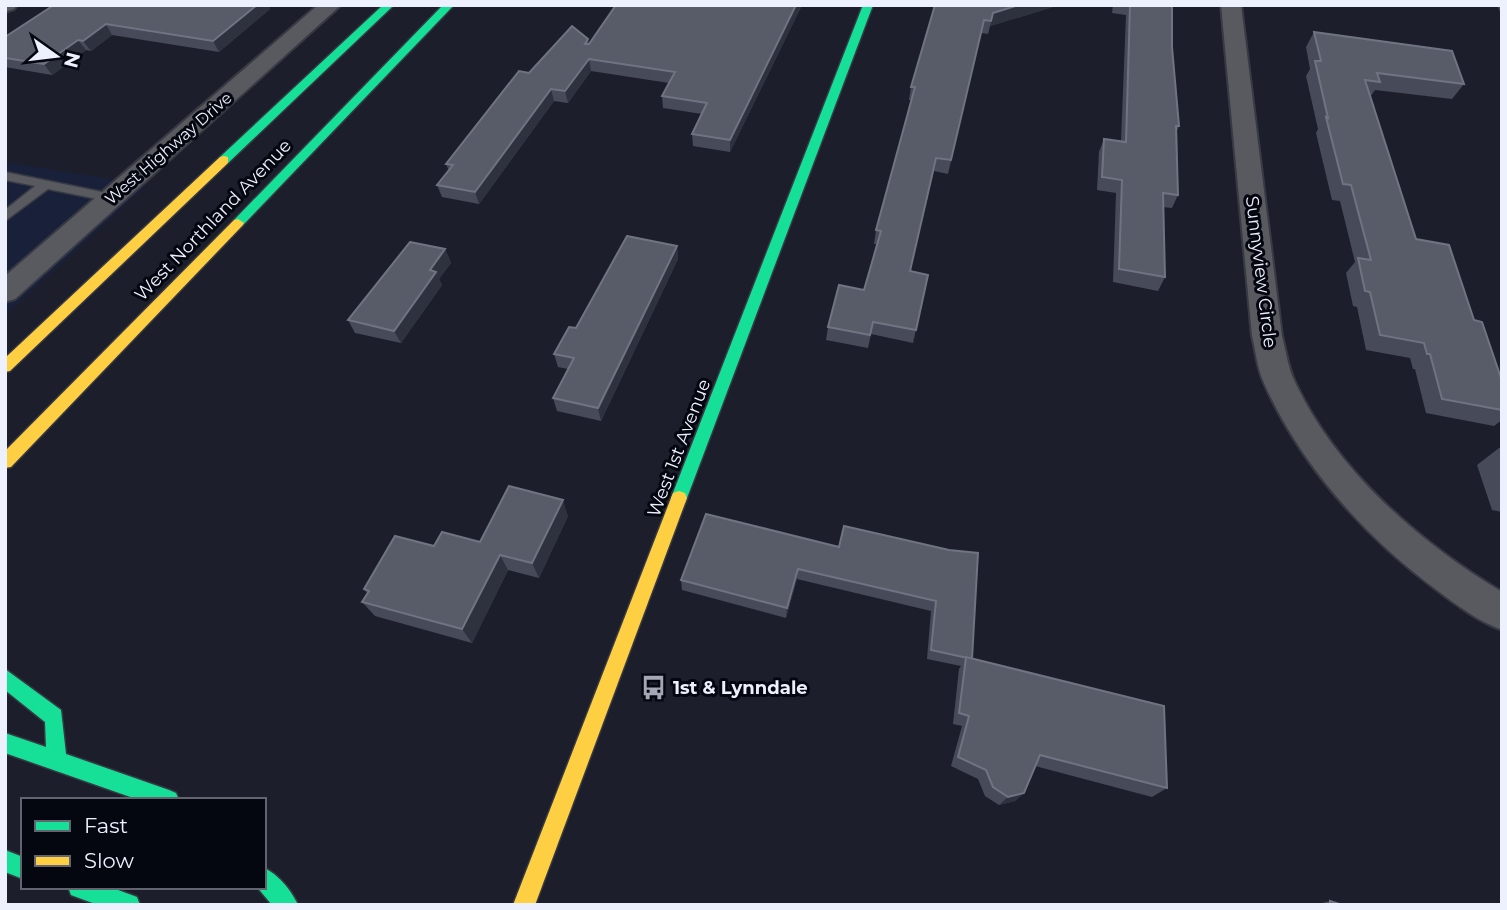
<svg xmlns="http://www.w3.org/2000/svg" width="1507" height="910" viewBox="0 0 1507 910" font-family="Montserrat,sans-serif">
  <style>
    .built { fill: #192039 }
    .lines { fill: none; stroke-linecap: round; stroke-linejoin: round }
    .lane-casing { stroke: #373943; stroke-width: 3 }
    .street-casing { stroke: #373943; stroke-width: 4 }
    .fast-casing { stroke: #373943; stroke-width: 3 }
    .slow-casing { stroke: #373943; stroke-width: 3 }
    .lane { fill: #585a60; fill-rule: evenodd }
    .street { fill: #585a60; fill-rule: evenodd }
    .fast { fill: #16e098; fill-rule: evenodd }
    .slow { fill: #ffcf43; fill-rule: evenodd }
    .wall { fill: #474a58 }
    .shaded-wall { fill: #2e313e }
    .building { fill: #585c69; stroke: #707381; stroke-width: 2 }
    .labels { text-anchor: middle; stroke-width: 6; stroke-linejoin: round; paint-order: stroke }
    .far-street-label { font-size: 16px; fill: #edf1fe; stroke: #050710 }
    .street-label { font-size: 18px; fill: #edf1fe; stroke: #050710 }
    .poi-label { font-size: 18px; font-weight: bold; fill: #edf1fe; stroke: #050710; text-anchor: start }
  </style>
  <rect width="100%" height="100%" fill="#1c1f2b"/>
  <polygon class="built" points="5,162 147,185 5,316"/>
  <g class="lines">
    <defs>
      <polygon id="lane" points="5,172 112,194 119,198 112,202 48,189 5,221 5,210 35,186 5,180"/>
      <g id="street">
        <polygon points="5,5 17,5 14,9 5,12"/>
        <polygon points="318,5 341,5 15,299 5,302 5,276"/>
        <path d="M1221,5H1241L1282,336C1286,351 1288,368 1295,382C1336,470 1420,543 1502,592V630C1478,621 1458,606 1438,591C1365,537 1301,466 1264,383C1257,368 1256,352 1252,336Z"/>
      </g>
      <g id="fast">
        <polygon points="383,5 394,5 228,163 220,163 220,157"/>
        <polygon points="443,5 454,5 242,226 234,226 234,220"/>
        <polygon points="863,5 873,5 687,498 685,503 679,505 673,503 671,498"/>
        <polygon points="5,669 61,710 66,754 169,790 176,793 179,800 139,800 5,753 5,733 46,747 45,722 5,690"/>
        <polygon points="5,850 23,857 23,879 5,872"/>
        <path d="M264,868C278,874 292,891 298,905H272L257,887H264Z"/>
        <polygon points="68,887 110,887 137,897 140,905 98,905 71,895"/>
      </g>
      <g id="slow">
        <polygon points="224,156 228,157 228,163 10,371 5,372 5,358 220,157"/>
        <polygon points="238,219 244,223 242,226 11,467 5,468 5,451 234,220"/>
        <polygon points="679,491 685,493 687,498 535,905 513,905 671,498 673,493"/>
      </g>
    </defs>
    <use href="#lane" class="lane-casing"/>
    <use href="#street" class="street-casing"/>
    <use href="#fast" class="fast-casing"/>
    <use href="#slow" class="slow-casing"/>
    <use href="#lane" class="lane"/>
    <use href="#street" class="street"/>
    <use href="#fast" class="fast"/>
    <use href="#slow" class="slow"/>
  </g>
  <g class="wall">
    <polygon points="54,5 269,5 270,9 219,52 112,35 91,51 86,50 52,75 5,67 5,37"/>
    <polygon points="616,5 802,5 730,152 693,146 692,134 702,114 663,108 662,96 669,83 591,71 568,103 554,101 479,204 442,197 437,185 449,171 446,164 529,73 588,39 589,44"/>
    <polygon points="935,5 1054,5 1053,7 990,26 988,34 981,33 948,174 934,171 910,271 928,275 913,343 871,334 868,348 826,340 828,327 864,290 877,244 874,244 876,230 912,100 909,100 911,87"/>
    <polygon points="1113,5 1172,5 1172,47 1179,126 1177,131 1178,195 1172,208 1163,207 1165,277 1158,291 1113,282 1116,193 1097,190 1099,152 1104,139 1121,141 1126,15 1112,13"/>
    <polygon points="1497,5 1502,5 1502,16"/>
    <polygon points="1314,32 1464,84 1452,99 1375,90 1370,97 1416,239 1474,320 1502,381 1502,420 1494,426 1426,413 1415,369 1413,369 1410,358 1366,350 1357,307 1353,306 1346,273 1355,262 1340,201 1332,200 1316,133 1318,129 1306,76 1310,69 1306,47"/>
    <polygon points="677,246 678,259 601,421 557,411 553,398 568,369 558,367 554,354 576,328"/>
    <polygon points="445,249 451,263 439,279 442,285 401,343 355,333 348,320"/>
    <polygon points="1499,448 1502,448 1502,512 1492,510 1477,465"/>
    <polygon points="568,516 539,578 508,570 472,643 375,616 362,602 367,593 364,589 434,546 480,542"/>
    <polygon points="839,547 949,550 972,659 1167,788 1152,797 1035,766 1024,793 1015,801 999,805 985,796 978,779 951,766 962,726 953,724 959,669 961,666 927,659 931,611 797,579 786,618 682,590 681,580"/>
    <polygon points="1330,901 1342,905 1314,905"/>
  </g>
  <g class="shaded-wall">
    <polygon points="257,5 269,5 270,9 219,52 213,41"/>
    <polygon points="796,5 802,5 730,152 730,140"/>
    <polygon points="1019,5 1054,5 1053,7 990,26 993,13"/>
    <polygon points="106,24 112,35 91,51 83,41"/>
    <polygon points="78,40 86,50 52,75 44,64"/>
    <polygon points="589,59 591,71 568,103 565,91"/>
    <polygon points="551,89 554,101 479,204 475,192"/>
    <polygon points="677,246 678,259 601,421 598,408"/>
    <polygon points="445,249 451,263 439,279 442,285 401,343 394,331 430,270"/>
    <polygon points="563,500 568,516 539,578 532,563"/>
    <polygon points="500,555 508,570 472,643 462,629"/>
    <polygon points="798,569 797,579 786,618 787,608"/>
    <polygon points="1024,793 1015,801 999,805 1008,797"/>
  </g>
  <g class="building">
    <polygon points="54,5 257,5 213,41 106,24 83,41 78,40 44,64 5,58 5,37"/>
    <polygon points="616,5 796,5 730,140 692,134 707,103 662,96 675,72 589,59 565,91 551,89 475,192 437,185 453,165 446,164 519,71 529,73 572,26 588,39 585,44 589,44"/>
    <polygon points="935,5 1019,5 993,13 991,21 984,20 951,160 936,158 910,271 928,275 916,330 873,322 870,335 828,327 839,285 864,290 881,231 876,230 915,87 911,87"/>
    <polygon points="1130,5 1172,5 1172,47 1179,126 1176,126 1178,195 1163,193 1165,277 1119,269 1122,180 1102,177 1104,139 1126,142"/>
    <polygon points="1314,32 1452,51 1464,84 1377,73 1380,82 1365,80 1416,239 1449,245 1474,320 1482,322 1502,381 1502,410 1442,399 1430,354 1427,354 1424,343 1380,335 1370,292 1365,291 1358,258 1371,260 1351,185 1343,184 1326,117 1328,118 1315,61 1321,61"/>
    <polygon points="627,236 677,246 598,408 553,398 574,358 554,354 569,327 576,328"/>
    <polygon points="410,242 445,249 430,270 436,272 394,331 348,320"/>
    <polygon points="509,486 563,500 532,563 500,555 462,629 362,602 369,591 364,589 395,536 434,546 442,532 480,542"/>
    <polygon points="706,514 839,547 844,526 949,550 978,553 972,659 931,650 936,601 798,569 787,608 681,580"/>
    <polygon points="966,657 1164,706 1167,788 1040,755 1024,793 1008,797 993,787 986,770 958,757 969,716 959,713"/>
    <polygon points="1330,901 1342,905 1330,905"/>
  </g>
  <defs>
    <symbol id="bus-bare" viewBox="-9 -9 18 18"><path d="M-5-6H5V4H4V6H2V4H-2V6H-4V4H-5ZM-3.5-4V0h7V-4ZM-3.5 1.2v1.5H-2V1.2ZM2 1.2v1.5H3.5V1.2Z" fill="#a4a8b4" stroke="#050710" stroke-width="2.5" paint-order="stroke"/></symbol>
  </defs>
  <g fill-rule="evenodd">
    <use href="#bus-bare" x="636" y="670" width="35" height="35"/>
  </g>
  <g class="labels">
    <g class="far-street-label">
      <text transform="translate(168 148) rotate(-41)" y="6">West Highway Drive</text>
    </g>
    <g class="street-label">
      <text transform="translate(213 220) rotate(-46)" y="6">West Northland Avenue</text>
      <text transform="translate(1261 272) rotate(83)" y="6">Sunnyview Circle</text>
      <text transform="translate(679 448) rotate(-69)" y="6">West 1st Avenue</text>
    </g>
    <g class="poi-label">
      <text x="673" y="694">1st &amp; Lynndale</text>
    </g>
  </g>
  <rect width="1507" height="910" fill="none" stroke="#edf1fe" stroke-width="14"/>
  <rect x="21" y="798" width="245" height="91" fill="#050710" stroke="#62656f" stroke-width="2"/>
  <rect x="35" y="821" width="35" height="10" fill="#16e098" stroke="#62656f" stroke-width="2"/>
  <text x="84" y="833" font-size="21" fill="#edf1fe">Fast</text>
  <rect x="35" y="856" width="35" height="10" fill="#ffcf43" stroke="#62656f" stroke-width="2"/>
  <text x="84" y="868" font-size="21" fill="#edf1fe">Slow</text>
  <g transform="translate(56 56) rotate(104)" stroke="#050710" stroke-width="5" paint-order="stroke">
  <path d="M0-5L12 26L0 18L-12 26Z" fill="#edf1fe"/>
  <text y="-10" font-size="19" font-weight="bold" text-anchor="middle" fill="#edf1fe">N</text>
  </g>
</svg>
